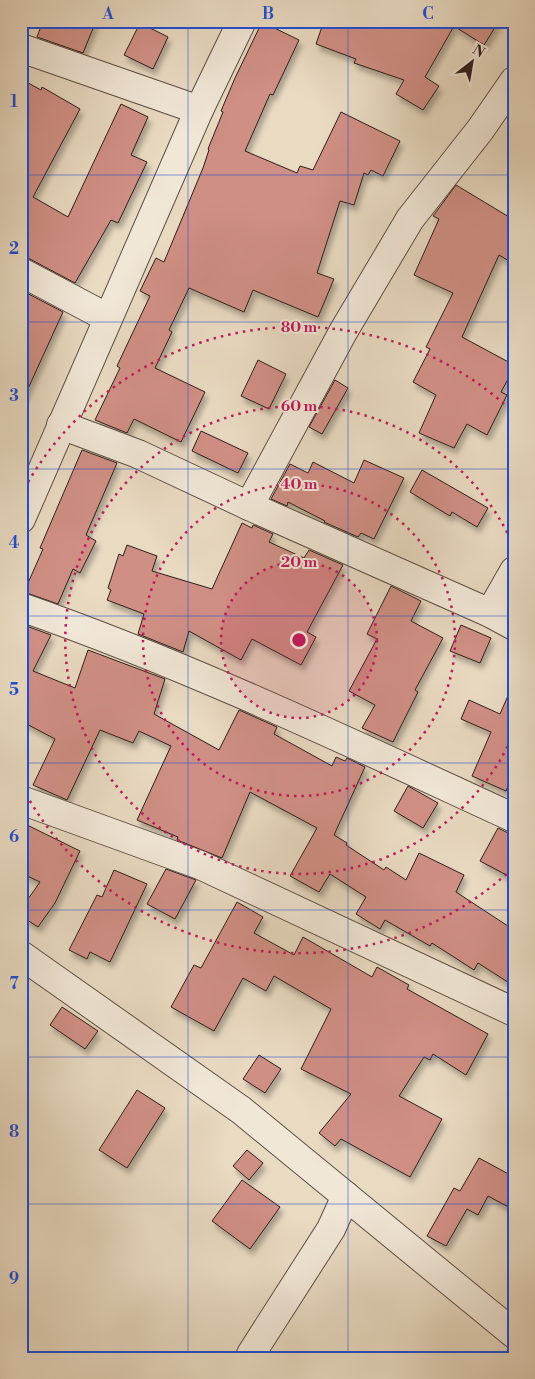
<svg xmlns="http://www.w3.org/2000/svg" width="535" height="1379" viewBox="0 0 535 1379" font-family="'Libre Bodoni',serif">
  <style>
    .building { fill: #d08f85; stroke: #2d1f1a; filter: url(#shadow) }
    .lines { fill: none; stroke-linecap: round; stroke-linejoin: round }
    .minor-casing { stroke: #5c4e44; stroke-width: 30 }
    .minor { stroke: #f1e7d7; stroke-width: 28 }
    .grid { fill: none; stroke: #1d4ed8; stroke-width: 1; stroke-opacity: 0.55 }
    .ring { fill: none; stroke: #c2185b; stroke-width: 2.5; stroke-dasharray: 2.5 5 }
    .centre { fill: #c2185b; stroke: #f1e7d7; stroke-width: 2.5 }
    .ring-label { font-size: 15px; text-anchor: middle; font-weight: bold; fill: #c2185b; stroke: #f1e7d7; stroke-width: 4; stroke-linejoin: round; paint-order: stroke }
    .neatline { fill: none; stroke: #1d4ed8; stroke-width: 2 }
    .grid-label { font-size: 16px; text-anchor: middle; font-weight: bold; fill: #1d4ed8 }
  </style>
  <defs>
    <filter id="shadow"><feDropShadow dx="3" dy="5.5" stdDeviation="2.5" flood-color="#0004"/></filter>
  </defs>
  <rect width="100%" height="100%" fill="#e9dac2"/>
  <filter id="stains"><feTurbulence type="fractalNoise" baseFrequency=".004" numOctaves="4"/><feColorMatrix values="0 0 0 0 .2 0 0 0 0 .09 0 0 0 0 .02 0 0 0 .5 -.17"/></filter>
  <radialGradient id="worn" r=".72"><stop offset=".6" stop-color="#630" stop-opacity="0"/><stop offset="1" stop-color="#630" stop-opacity=".3"/></radialGradient>
  <g class="building">
    <polygon points="43,21 96,21 83,53 37,37"/>
    <polygon points="324,21 499,21 484,45 454,26 425,77 439,86 423,110 396,94 404,80 354,63 356,59 316,44"/>
    <polygon points="262,22 299,40 273,95 270,94 245,151 297,173 300,166 313,170 341,112 400,141 383,176 371,170 368,175 364,173 354,205 340,201 317,273 334,279 318,317 253,290 244,312 189,288 169,330 172,332 155,368 205,392 181,442 134,419 127,433 95,420 120,368 117,366 150,296 140,291 156,258 164,262 203,168 209,150 208,149 223,112 221,111 235,78"/>
    <polygon points="140,23 168,37 153,69 124,55"/>
    <polygon points="21,79 41,90 42,87 80,109 33,197 68,217 121,104 148,117 131,155 147,162 118,223 111,220 75,283 28,258 21,257"/>
    <polygon points="456,185 514,220 514,264 499,255 462,337 514,365 514,368 501,392 507,395 487,435 467,424 454,448 419,433 436,395 413,382 430,349 426,347 453,293 414,275 439,219 433,216"/>
    <polygon points="21,290 63,312 21,404"/>
    <polygon points="258,360 286,374 269,409 241,396"/>
    <polygon points="335,380 348,388 322,434 309,427"/>
    <polygon points="201,431 248,453 238,473 192,451"/>
    <polygon points="82,450 117,463 86,535 96,541 80,573 73,569 58,604 24,592 43,549 40,548"/>
    <polygon points="364,460 404,478 374,539 361,533 358,537 324,522 325,521 288,502 287,506 271,499 290,464 308,473 313,462 354,483"/>
    <polygon points="422,470 488,508 477,527 452,512 450,516 410,492"/>
    <polygon points="242,523 252,528 253,525 273,534 269,542 304,558 309,550 343,565 307,632 316,637 301,665 252,639 241,660 189,631 183,652 138,634 144,614 107,600 111,590 108,588 119,554 123,556 127,545 157,556 152,571 212,589"/>
    <polygon points="391,586 421,601 411,621 443,638 415,690 418,692 393,742 362,728 375,705 349,691 377,639 367,634"/>
    <polygon points="21,624 51,635 33,671 75,688 88,650 165,679 154,714 219,750 239,710 277,727 274,734 332,766 336,757 345,761 347,758 365,767 334,835 347,843 346,845 384,870 386,867 406,880 419,853 464,875 456,892 514,930 514,986 478,963 474,970 432,943 430,946 385,920 380,929 356,914 366,897 330,874 319,892 290,876 317,828 250,792 222,858 177,840 178,837 137,820 171,746 139,731 133,743 100,730 67,800 33,785 55,739 21,721"/>
    <polygon points="461,625 491,638 480,663 450,651"/>
    <polygon points="514,682 514,772 506,791 472,776 491,732 461,719 469,700 500,714"/>
    <polygon points="408,786 438,803 423,828 394,811"/>
    <polygon points="21,822 80,851 55,903 38,927 21,916 21,909 40,882 21,873"/>
    <polygon points="498,828 514,836 514,879 480,861"/>
    <polygon points="166,869 196,880 175,919 147,904"/>
    <polygon points="114,870 147,884 110,962 90,952 87,959 69,950 97,895 102,897"/>
    <polygon points="237,902 263,917 254,933 294,955 303,937 372,977 377,967 409,985 407,989 488,1034 466,1075 433,1054 430,1060 424,1057 399,1096 442,1119 410,1177 341,1139 335,1146 319,1133 351,1094 301,1069 331,1009 274,976 266,991 243,978 214,1031 171,1007 194,965 201,968"/>
    <polygon points="62,1007 98,1031 85,1049 50,1025"/>
    <polygon points="259,1055 281,1069 265,1093 243,1079"/>
    <polygon points="137,1090 165,1108 127,1168 99,1150"/>
    <polygon points="247,1150 263,1163 249,1180 233,1166"/>
    <polygon points="479,1158 514,1177 514,1210 488,1196 478,1215 467,1209 446,1246 427,1236 454,1188 460,1191"/>
    <polygon points="242,1180 280,1207 250,1249 212,1221"/>
  </g>
  <g class="lines">
    <defs>
      <g id="minor">
        <polyline points="21,48 199,110"/>
        <polyline points="21,272 108,318"/>
        <polyline points="61,425 138,454 249,506 490,613 514,626"/>
        <polyline points="249,506 343,332 410,219 480,130 514,81"/>
        <polyline points="21,519 199,110 242,21"/>
        <path d="M21,607C190,666 351,743 514,818"/>
        <polyline points="490,613 514,571"/>
        <polyline points="21,800 200,865 514,1012"/>
        <polyline points="21,955 241,1110 514,1334"/>
        <polyline points="251,1354 331,1229 346,1196"/>
      </g>
    </defs>
    <use href="#minor" class="minor-casing"/>
    <use href="#minor" class="minor"/>
  </g>
  <path class="grid" d="M188,21V1358M348,21V1358M21,175H514M21,322H514M21,469H514M21,616H514M21,763H514M21,910H514M21,1057H514M21,1204H514"/>
  <circle cx="299" cy="640" r="78" fill="#c2185b" fill-opacity=".12"/>
  <g class="ring">
    <circle cx="299" cy="640" r="78"/>
    <circle cx="299" cy="640" r="156"/>
    <path d="M514 733A234 234 0 1 1 514 547"/>
    <path d="M512 869A313 313 0 0 1 21 785M21 495A313 313 0 0 1 512 411"/>
  </g>
  <circle cx="299" cy="640" r="8" class="centre"/>
  <g class="ring-label">
    <text x="299" y="332">80 m</text>
    <text x="299" y="411">60 m</text>
    <text x="299" y="489">40 m</text>
    <text x="299" y="567">20 m</text>
  </g>
  <rect width="535" height="1379" fill="none" stroke="#e9dac2" stroke-width="55"/>
  <g transform="translate(472 62) rotate(31)" stroke="#f1e7d7" stroke-width="4" paint-order="stroke">
  <path d="M0-4L9 19L0 12L-9 19Z" fill="#2d1f1a"/>
  <text y="-8" font-size="14" font-weight="bold" text-anchor="middle" fill="#2d1f1a">N</text>
  </g>
  <rect x="28" y="28" width="480" height="1324" class="neatline"/>
  <g class="grid-label">
    <text x="108" y="19">A</text>
    <text x="268" y="19">B</text>
    <text x="428" y="19">C</text>
    <text x="14" y="107">1</text>
    <text x="14" y="254">2</text>
    <text x="14" y="401">3</text>
    <text x="14" y="548">4</text>
    <text x="14" y="695">5</text>
    <text x="14" y="842">6</text>
    <text x="14" y="989">7</text>
    <text x="14" y="1137">8</text>
    <text x="14" y="1284">9</text>
  </g>
  <rect width="100%" height="100%" filter="url(#stains)"/>
  <rect width="100%" height="100%" fill="url(#worn)"/>
</svg>
